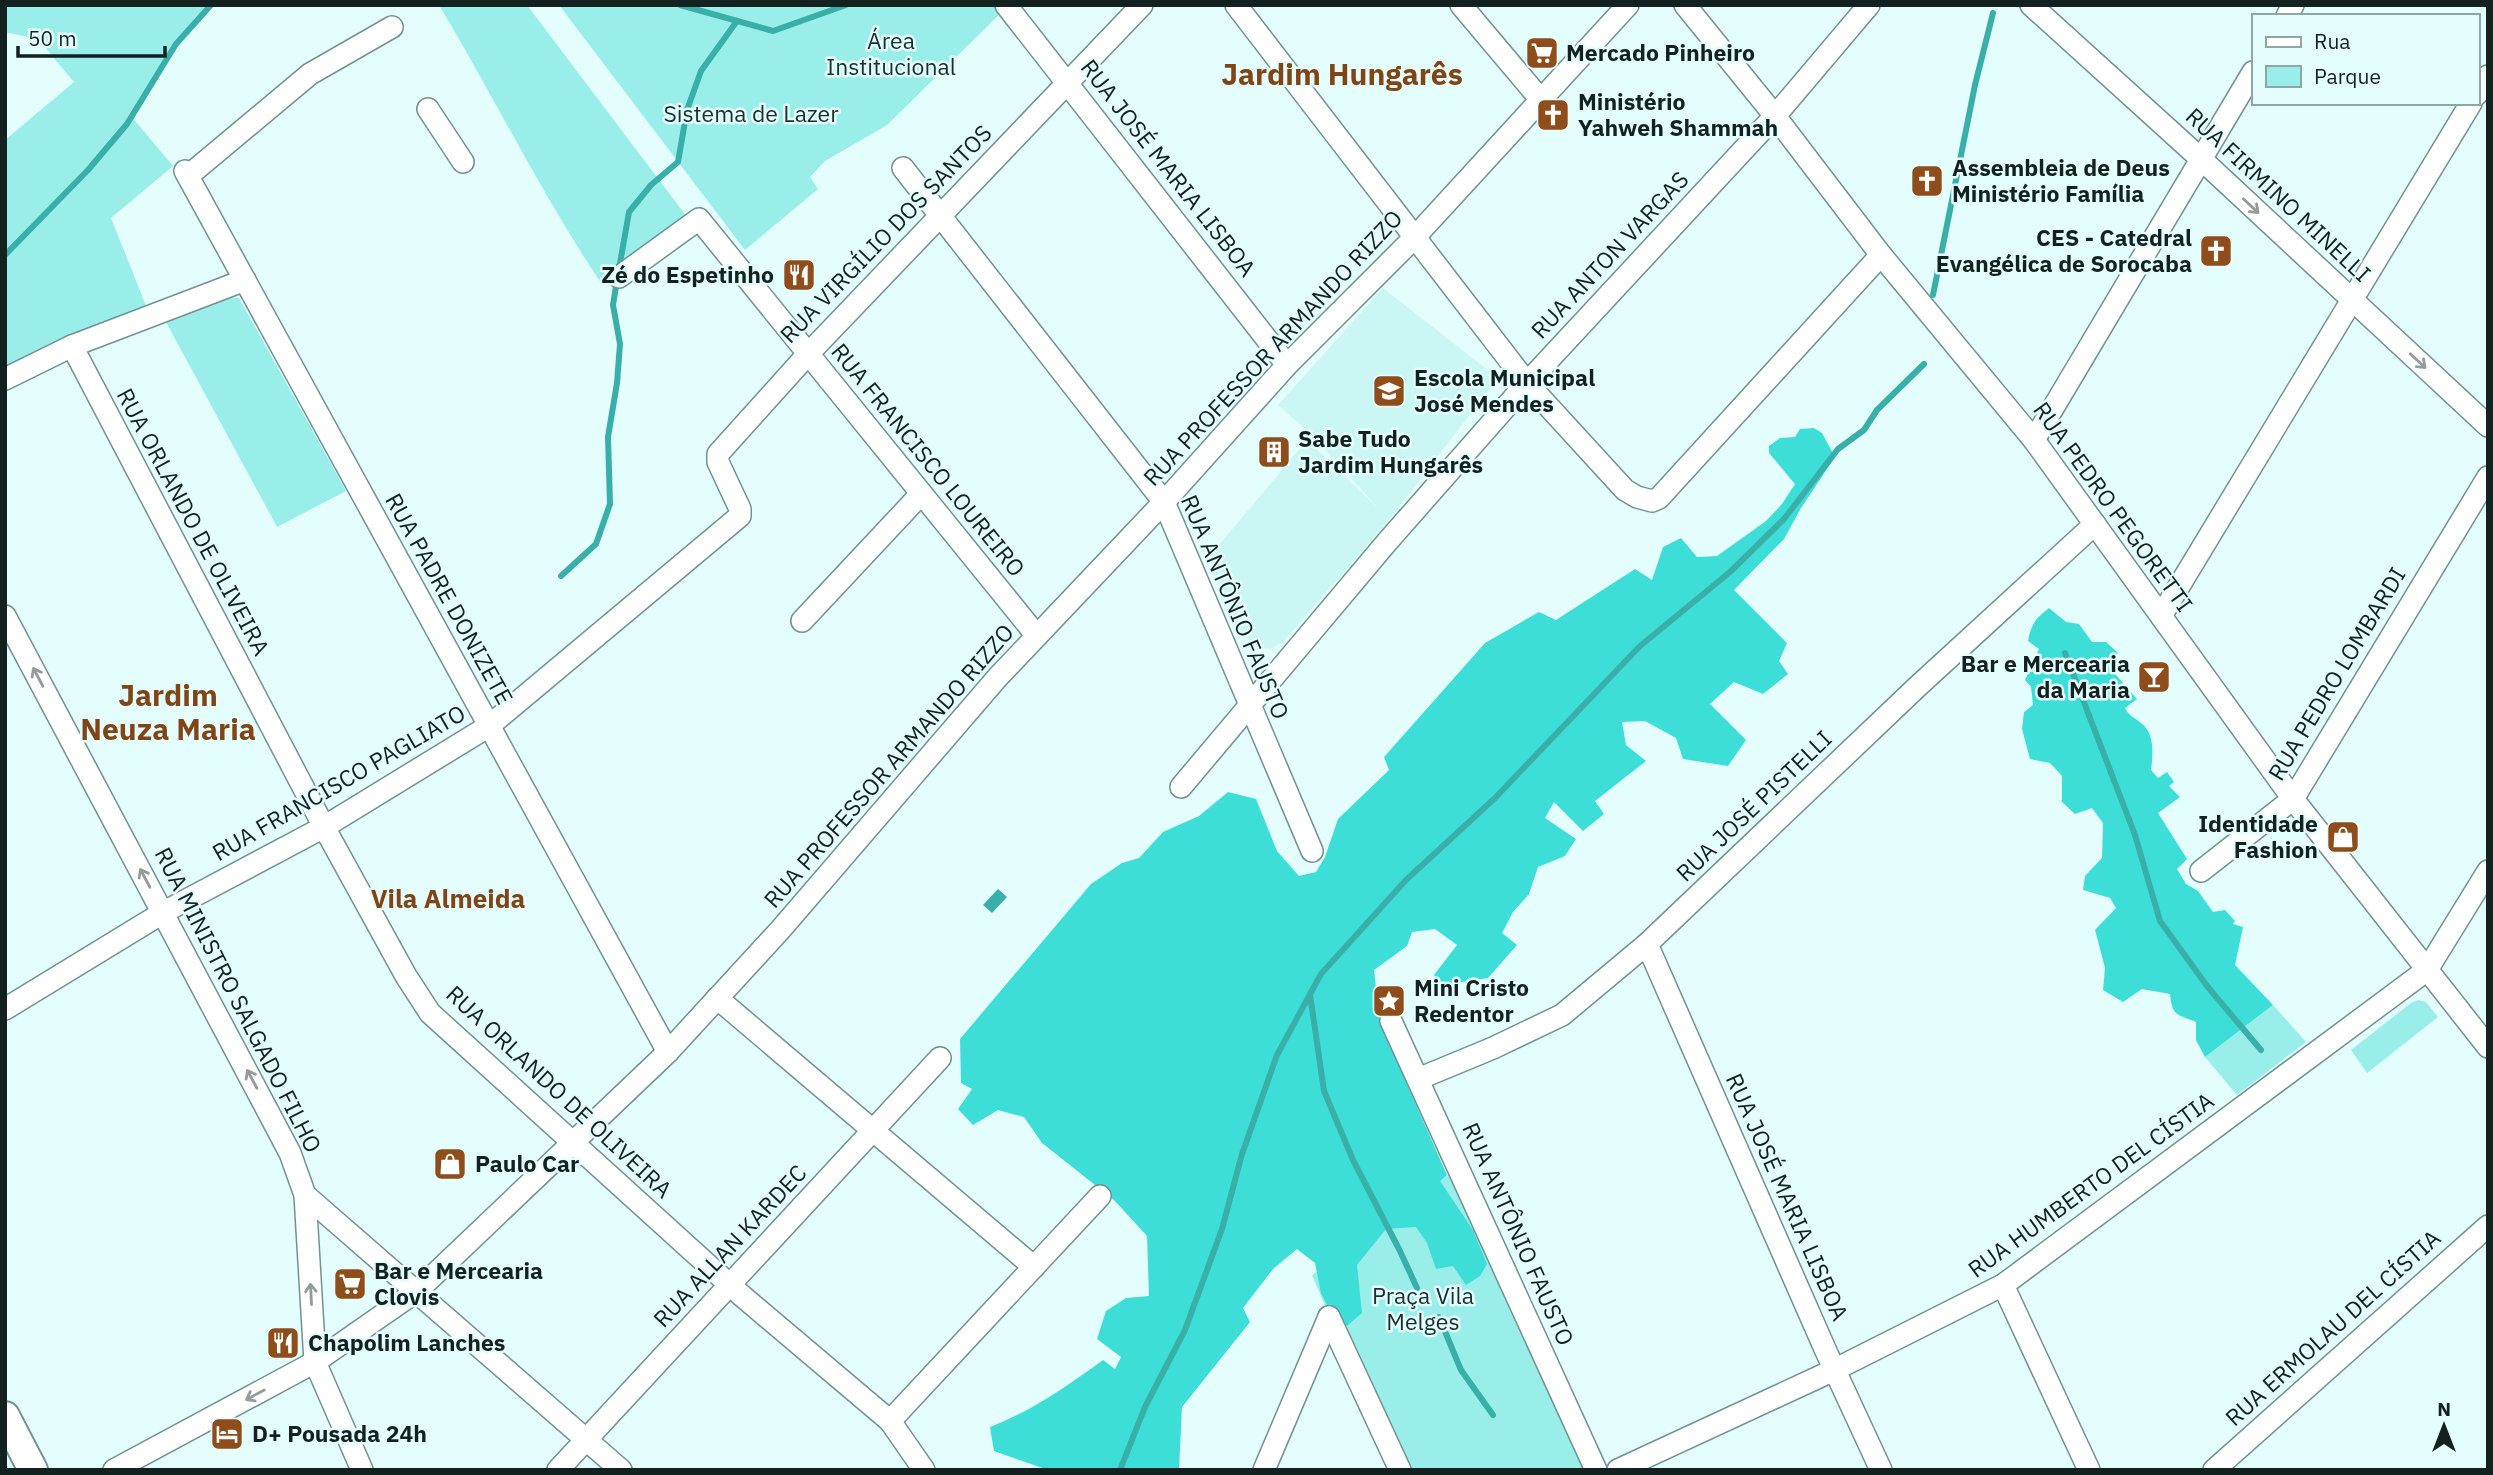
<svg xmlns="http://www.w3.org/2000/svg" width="2493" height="1475" viewBox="0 0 2493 1475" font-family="'IBM Plex Sans',sans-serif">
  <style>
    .built { fill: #caf7f4 }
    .green { fill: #99eee9 }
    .forest { fill: #3eded8 }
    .water { fill: #39afaa }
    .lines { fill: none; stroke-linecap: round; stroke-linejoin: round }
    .stream { stroke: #39afaa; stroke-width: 6 }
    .minor-casing { stroke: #719290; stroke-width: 24 }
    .secondary-casing { stroke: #719290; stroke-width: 32 }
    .minor { stroke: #fff; stroke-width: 21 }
    .secondary { stroke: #fff; stroke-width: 28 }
    .oneway { stroke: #959b9b }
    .labels { text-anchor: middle; stroke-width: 5; stroke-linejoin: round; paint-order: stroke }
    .park-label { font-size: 23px; fill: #17302f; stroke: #e3fefc }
    .poi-label { font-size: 23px; font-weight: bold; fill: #142121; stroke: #e3fefc; text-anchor: start }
    .street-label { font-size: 23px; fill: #142121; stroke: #e3fefc }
    .quarter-label { font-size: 26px; font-weight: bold; fill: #804416; stroke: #e3fefc }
    .district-label { font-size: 30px; font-weight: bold; fill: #804416; stroke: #e3fefc }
  </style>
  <rect width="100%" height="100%" fill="#e3fefc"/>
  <polygon class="built" points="1383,288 1498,378 1389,520 1283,642 1270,649 1258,646 1240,632 1210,567 1214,551 1307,440 1378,508 1312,435 1278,405"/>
  <g class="green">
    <polygon points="5,5 211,5 176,44 131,116 173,166 111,218 146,306 68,338 5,368 5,140 74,82 38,39 5,32"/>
    <path d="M439,5H527L687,217L601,283C541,193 494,97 439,5Z"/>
    <polygon points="559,5 1009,5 887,125 825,161 810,177 818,189 745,250"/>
    <polygon points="224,297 239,298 346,491 277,527 166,322"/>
    <polygon points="2418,1000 2426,1002 2438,1017 2367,1073 2351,1050 2411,1003"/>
    <polygon points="2273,1005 2306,1042 2237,1095 2205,1057"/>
    <polygon points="1454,1170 1591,1470 1402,1470 1332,1322 1312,1275"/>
  </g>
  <g class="forest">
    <path d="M1814,428L1822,433L1835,457L1801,508L1784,539L1734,590L1787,643L1779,661L1788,674L1763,694L1734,682L1710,704L1746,740L1728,766L1683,759L1676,738L1645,721L1622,722L1626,745L1646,761L1595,801L1604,814L1583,831L1554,802L1545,818L1576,839L1565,856L1538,867L1529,894L1513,912L1502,933L1517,945L1488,978L1442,985L1434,975L1457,945L1435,929L1412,932L1407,946L1374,970L1380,1023L1447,1175L1440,1181L1473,1230L1487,1264L1480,1276L1466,1285L1453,1266L1436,1269L1427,1243L1416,1227L1386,1229L1357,1265L1362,1313L1347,1326L1335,1321L1321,1293L1315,1263L1297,1249L1273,1269L1243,1308L1250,1322L1182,1407L1179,1470H1048L994,1451L990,1427C1032,1411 1067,1386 1103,1360L1115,1369L1121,1357L1097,1339L1106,1311L1126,1298L1149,1296L1147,1236L1114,1200L1042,1143L1024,1117L998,1110L973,1125L958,1109L972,1089L961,1083L960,1039L1091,884L1122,863L1139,858L1163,832L1199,816L1228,792L1256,799L1277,851L1299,876L1316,872L1325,857L1338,819L1389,770L1384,757L1485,643L1539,612L1556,620L1635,569L1652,580L1663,547L1681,538L1697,557L1717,556L1766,521L1782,504L1795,484L1769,453V446L1780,438L1795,437L1800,429Z"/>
    <path d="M2049,608L2066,622L2079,624L2092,642H2106L2118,653L2109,667L2137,699L2125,708C2129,716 2134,717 2141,723C2155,733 2153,755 2151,770L2158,778L2167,772L2174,782L2169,786L2180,797L2158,813L2187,859L2177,869L2186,884L2198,891L2213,912L2225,910L2235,921L2233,924L2243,927L2235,965L2273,1005L2205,1057L2196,1040V1022C2177,1014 2172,1016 2170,994L2142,989L2123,1002L2103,990L2105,968L2095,930L2116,908L2110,898L2083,890L2085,876L2102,858L2103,823L2092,808L2075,814L2062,802V776L2050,763L2030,759L2022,729L2024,712L2033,705L2031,687L2025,680L2039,649L2028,641C2031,624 2036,618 2049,608Z"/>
  </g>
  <polygon class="water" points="998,889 1007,897 992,913 983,905"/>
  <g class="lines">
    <g class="stream">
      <polyline points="680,5 773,31 846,5"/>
      <polyline points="5,255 88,170 127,124 176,44 211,5"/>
      <polyline points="619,269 629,212 651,185 678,162 687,110 701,71 737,21"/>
      <polyline points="1933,295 1975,85 1993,13"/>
      <polyline points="561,576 596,544 610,504 608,437 617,383 620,344 613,305 617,280"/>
      <polyline points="2065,653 2135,835 2160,921 2207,986 2261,1050"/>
      <polyline points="1310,994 1324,1091 1353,1160 1400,1251 1417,1288"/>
      <polyline points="1439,1317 1461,1370 1493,1415"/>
      <polyline points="1120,1470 1145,1407 1185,1330 1222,1229 1242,1154 1277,1055 1321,974 1406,880 1495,798 1640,646 1730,572 1784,519 1838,449 1864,430 1877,410 1924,364"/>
    </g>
    <defs>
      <g id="minor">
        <polyline points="1006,5 1287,365"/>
        <polyline points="1236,5 1527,383 1625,490 1637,497 1652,501 1659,498 1881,255"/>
        <polyline points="1461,5 1541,100"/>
        <polyline points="1685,5 1775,116 1881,255 2034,440 2293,799 2488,1047"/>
        <polyline points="2031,5 2201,159 2488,426"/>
        <polyline points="2287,16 2293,5"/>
        <polyline points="2477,94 2488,76"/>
        <polyline points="428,109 463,162"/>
        <polyline points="903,168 1164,502 1312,851"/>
        <polyline points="185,171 668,1052"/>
        <polyline points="188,176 310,74 392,27"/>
        <polyline points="619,277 699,219 1037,636"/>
        <polyline points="72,346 324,827 406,976 430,1013 741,1295 890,1421 924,1470"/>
        <polyline points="5,379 72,346 245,280"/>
        <polyline points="2034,440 2253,72"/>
        <polyline points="5,616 290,1153 305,1195 315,1362 362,1470"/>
        <polyline points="2161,616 2471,103"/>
        <polyline points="802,621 921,494"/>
        <polyline points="1181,787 1387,542 1527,383 1775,116 1869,5"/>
        <polyline points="2201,871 2293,799 2488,477"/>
        <polyline points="1647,944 1825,1349 1881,1470"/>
        <polyline points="717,998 1034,1267"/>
        <polyline points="5,1009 164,912 324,827 489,726 740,516 740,509 718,462 718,454 808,354 1142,5"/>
        <polyline points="1391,1021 1596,1470"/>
        <polyline points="1418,1079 1493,1048 1562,1015 1647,944 1917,687 2095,524"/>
        <polyline points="305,1195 621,1470"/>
        <polyline points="2003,1285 2089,1470"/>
        <polyline points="1329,1317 1400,1470"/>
        <polyline points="890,1421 1100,1196"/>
        <polyline points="114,1470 315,1362 417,1291 668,1052 781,929 997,678 1164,502 1287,365 1414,238 1628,5"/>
        <polyline points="558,1470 940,1058"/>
        <polyline points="1264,1470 1329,1317"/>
        <polyline points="1618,1470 1834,1370 2003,1285 2427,970 2488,871"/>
        <polyline points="2214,1470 2488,1226"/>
      </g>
      <polyline id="secondary" points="5,1416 33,1470"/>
    </defs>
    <use href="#minor" class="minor-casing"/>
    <use href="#secondary" class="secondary-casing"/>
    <use href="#minor" class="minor"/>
    <use href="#secondary" class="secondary"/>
  </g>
  <defs><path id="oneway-shaft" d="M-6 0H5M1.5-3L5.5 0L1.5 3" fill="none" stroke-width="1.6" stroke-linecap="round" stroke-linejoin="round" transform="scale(1.75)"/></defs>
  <g class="oneway">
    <use href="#oneway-shaft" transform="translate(2251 206) rotate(43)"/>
    <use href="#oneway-shaft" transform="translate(2418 361) rotate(43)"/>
    <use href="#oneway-shaft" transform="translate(38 677) rotate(-118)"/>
    <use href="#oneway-shaft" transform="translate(145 878) rotate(-118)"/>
    <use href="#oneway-shaft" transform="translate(252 1079) rotate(-118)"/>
    <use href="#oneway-shaft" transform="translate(311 1294) rotate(-93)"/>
    <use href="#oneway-shaft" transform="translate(255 1395) rotate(152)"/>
  </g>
  <defs>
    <symbol id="supermarket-square" viewBox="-11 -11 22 22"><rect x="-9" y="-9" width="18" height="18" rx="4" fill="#8e4d1a" stroke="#e3fefc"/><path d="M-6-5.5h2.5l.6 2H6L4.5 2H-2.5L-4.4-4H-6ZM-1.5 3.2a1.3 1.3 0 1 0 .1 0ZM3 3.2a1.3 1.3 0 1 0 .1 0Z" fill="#fff"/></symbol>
    <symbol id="church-square" viewBox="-11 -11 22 22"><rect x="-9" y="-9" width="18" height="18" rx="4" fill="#8e4d1a" stroke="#e3fefc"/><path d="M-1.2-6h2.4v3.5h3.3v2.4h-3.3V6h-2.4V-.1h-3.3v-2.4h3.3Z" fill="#fff"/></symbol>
    <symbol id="restaurant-square" viewBox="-11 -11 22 22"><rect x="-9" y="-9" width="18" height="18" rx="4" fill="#8e4d1a" stroke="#e3fefc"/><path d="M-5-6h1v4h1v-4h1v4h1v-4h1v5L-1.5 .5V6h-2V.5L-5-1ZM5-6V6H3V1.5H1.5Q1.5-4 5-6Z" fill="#fff"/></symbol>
    <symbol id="school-square" viewBox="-11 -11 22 22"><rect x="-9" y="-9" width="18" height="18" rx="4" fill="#8e4d1a" stroke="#e3fefc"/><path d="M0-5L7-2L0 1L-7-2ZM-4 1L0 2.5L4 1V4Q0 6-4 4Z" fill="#fff"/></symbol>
    <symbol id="building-square" viewBox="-11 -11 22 22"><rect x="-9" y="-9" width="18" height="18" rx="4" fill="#8e4d1a" stroke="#e3fefc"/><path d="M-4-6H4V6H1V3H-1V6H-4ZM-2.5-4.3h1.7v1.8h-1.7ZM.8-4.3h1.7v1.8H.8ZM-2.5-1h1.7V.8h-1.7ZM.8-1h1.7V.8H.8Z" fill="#fff"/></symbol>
    <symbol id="bar-square" viewBox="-11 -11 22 22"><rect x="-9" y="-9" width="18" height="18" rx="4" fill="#8e4d1a" stroke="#e3fefc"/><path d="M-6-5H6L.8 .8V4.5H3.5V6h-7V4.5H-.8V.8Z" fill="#fff"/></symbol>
    <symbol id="shop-square" viewBox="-11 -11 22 22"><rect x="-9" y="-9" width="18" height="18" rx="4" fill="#8e4d1a" stroke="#e3fefc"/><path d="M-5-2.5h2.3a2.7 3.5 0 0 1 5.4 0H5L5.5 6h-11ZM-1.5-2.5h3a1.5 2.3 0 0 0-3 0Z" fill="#fff"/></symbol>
    <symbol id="sight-square" viewBox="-11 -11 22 22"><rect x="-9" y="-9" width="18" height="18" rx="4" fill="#8e4d1a" stroke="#e3fefc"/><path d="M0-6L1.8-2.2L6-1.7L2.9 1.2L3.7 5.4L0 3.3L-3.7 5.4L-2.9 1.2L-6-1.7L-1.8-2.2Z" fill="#fff"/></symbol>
    <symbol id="hotel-square" viewBox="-11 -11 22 22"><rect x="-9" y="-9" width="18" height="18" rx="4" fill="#8e4d1a" stroke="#e3fefc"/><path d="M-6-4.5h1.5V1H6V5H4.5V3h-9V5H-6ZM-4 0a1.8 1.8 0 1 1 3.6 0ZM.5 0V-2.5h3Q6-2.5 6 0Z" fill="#fff"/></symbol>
  </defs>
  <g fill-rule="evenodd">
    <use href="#supermarket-square" x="1523" y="34" width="38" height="38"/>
    <use href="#church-square" x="1534" y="96" width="38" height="38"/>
    <use href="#church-square" x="1908" y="162" width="38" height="38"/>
    <use href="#church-square" x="2197" y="232" width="38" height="38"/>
    <use href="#restaurant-square" x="780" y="256" width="38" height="38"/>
    <use href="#school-square" x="1370" y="372" width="38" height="38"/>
    <use href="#building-square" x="1255" y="433" width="38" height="38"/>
    <use href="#bar-square" x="2135" y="658" width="38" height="38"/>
    <use href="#shop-square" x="2324" y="818" width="38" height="38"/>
    <use href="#sight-square" x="1370" y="982" width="38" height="38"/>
    <use href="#shop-square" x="431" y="1145" width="38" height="38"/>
    <use href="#supermarket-square" x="331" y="1265" width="38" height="38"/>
    <use href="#restaurant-square" x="264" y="1324" width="38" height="38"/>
    <use href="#hotel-square" x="208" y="1415" width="38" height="38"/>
  </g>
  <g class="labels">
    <g class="park-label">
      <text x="891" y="49">Área<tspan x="891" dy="26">Institucional</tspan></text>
      <text x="751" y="122">Sistema de Lazer</text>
      <text x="1423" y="1304">Praça Vila<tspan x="1423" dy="26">Melges</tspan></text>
    </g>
    <g class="poi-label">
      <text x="1566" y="61">Mercado Pinheiro</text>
      <text x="1578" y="110">Ministério<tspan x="1578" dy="26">Yahweh Shammah</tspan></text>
      <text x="1952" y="176">Assembleia de Deus<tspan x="1952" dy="26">Ministério Família</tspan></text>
      <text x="2192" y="246" text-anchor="end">CES - Catedral<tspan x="2192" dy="26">Evangélica de Sorocaba</tspan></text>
      <text x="774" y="283" text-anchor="end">Zé do Espetinho</text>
      <text x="1414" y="386">Escola Municipal<tspan x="1414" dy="26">José Mendes</tspan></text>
      <text x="1298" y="447">Sabe Tudo<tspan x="1298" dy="26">Jardim Hungarês</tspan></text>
      <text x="2130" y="672" text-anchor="end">Bar e Mercearia<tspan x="2130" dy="26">da Maria</tspan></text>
      <text x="2318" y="832" text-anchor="end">Identidade<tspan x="2318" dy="26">Fashion</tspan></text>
      <text x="1414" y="996">Mini Cristo<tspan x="1414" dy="26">Redentor</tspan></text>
      <text x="475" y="1172">Paulo Car</text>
      <text x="374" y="1279">Bar e Mercearia<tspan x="374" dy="26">Clovis</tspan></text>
      <text x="308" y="1351">Chapolim Lanches</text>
      <text x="252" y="1442">D+ Pousada 24h</text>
    </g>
    <g class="street-label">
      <text transform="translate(1168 168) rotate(52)" y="8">RUA JOSÉ MARIA LISBOA</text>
      <text transform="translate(2278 195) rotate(43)" y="8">RUA FIRMINO MINELLI</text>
      <text transform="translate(886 234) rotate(-46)" y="8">RUA VIRGÍLIO DOS SANTOS</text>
      <text transform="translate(1610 255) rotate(-47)" y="8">RUA ANTON VARGAS</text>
      <text transform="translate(1273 348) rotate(-47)" y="8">RUA PROFESSOR ARMANDO RIZZO</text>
      <text transform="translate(928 460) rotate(51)" y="8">RUA FRANCISCO LOUREIRO</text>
      <text transform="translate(2113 507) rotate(54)" y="8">RUA PEDRO PEGORETTI</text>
      <text transform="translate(193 522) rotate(62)" y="8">RUA ORLANDO DE OLIVEIRA</text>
      <text transform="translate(449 599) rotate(61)" y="8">RUA PADRE DONIZETE</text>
      <text transform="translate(1235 607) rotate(67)" y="8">RUA ANTÔNIO FAUSTO</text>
      <text transform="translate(2337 674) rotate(-59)" y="8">RUA PEDRO LOMBARDI</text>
      <text transform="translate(889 766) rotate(-49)" y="8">RUA PROFESSOR ARMANDO RIZZO</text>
      <text transform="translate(339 783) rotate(-30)" y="8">RUA FRANCISCO PAGLIATO</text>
      <text transform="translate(1754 806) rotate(-44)" y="8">RUA JOSÉ PISTELLI</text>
      <text transform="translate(238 1000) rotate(63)" y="8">RUA MINISTRO SALGADO FILHO</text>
      <text transform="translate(559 1092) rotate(43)" y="8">RUA ORLANDO DE OLIVEIRA</text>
      <text transform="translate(2091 1185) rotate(-36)" y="8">RUA HUMBERTO DEL CÍSTIA</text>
      <text transform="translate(1787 1197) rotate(66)" y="8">RUA JOSÉ MARIA LISBOA</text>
      <text transform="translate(1518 1234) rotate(66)" y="8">RUA ANTÔNIO FAUSTO</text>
      <text transform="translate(730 1246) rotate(-47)" y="8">RUA ALLAN KARDEC</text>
      <text transform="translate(2333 1328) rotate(-42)" y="8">RUA ERMOLAU DEL CÍSTIA</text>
    </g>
    <g class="quarter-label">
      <text x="448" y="908">Vila Almeida</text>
    </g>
    <g class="district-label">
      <text x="1342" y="85">Jardim Hungarês</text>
      <text x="168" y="706">Jardim<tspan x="168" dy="34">Neuza Maria</tspan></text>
    </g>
  </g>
  <rect width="2493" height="1475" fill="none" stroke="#142121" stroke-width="14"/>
  <rect x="2252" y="14" width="228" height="91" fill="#e3fefc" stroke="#90a6a4" stroke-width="2"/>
  <rect x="2266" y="37" width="35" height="10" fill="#ffffff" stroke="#90a6a4" stroke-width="2"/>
  <text x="2314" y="49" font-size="21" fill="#142121">Rua</text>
  <rect x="2266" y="66" width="35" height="21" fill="#99eee9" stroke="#90a6a4" stroke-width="2"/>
  <text x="2314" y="84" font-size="21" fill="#142121">Parque</text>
  <g transform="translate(2444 1426)" stroke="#e3fefc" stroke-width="5" paint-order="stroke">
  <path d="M0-5L12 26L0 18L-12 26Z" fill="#142121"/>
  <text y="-10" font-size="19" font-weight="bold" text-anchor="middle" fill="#142121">N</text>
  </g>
  <path d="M18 46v10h147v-10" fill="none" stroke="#142121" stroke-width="3.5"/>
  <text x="28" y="46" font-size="21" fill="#142121" stroke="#e3fefc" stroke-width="5" paint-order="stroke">50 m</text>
</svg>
